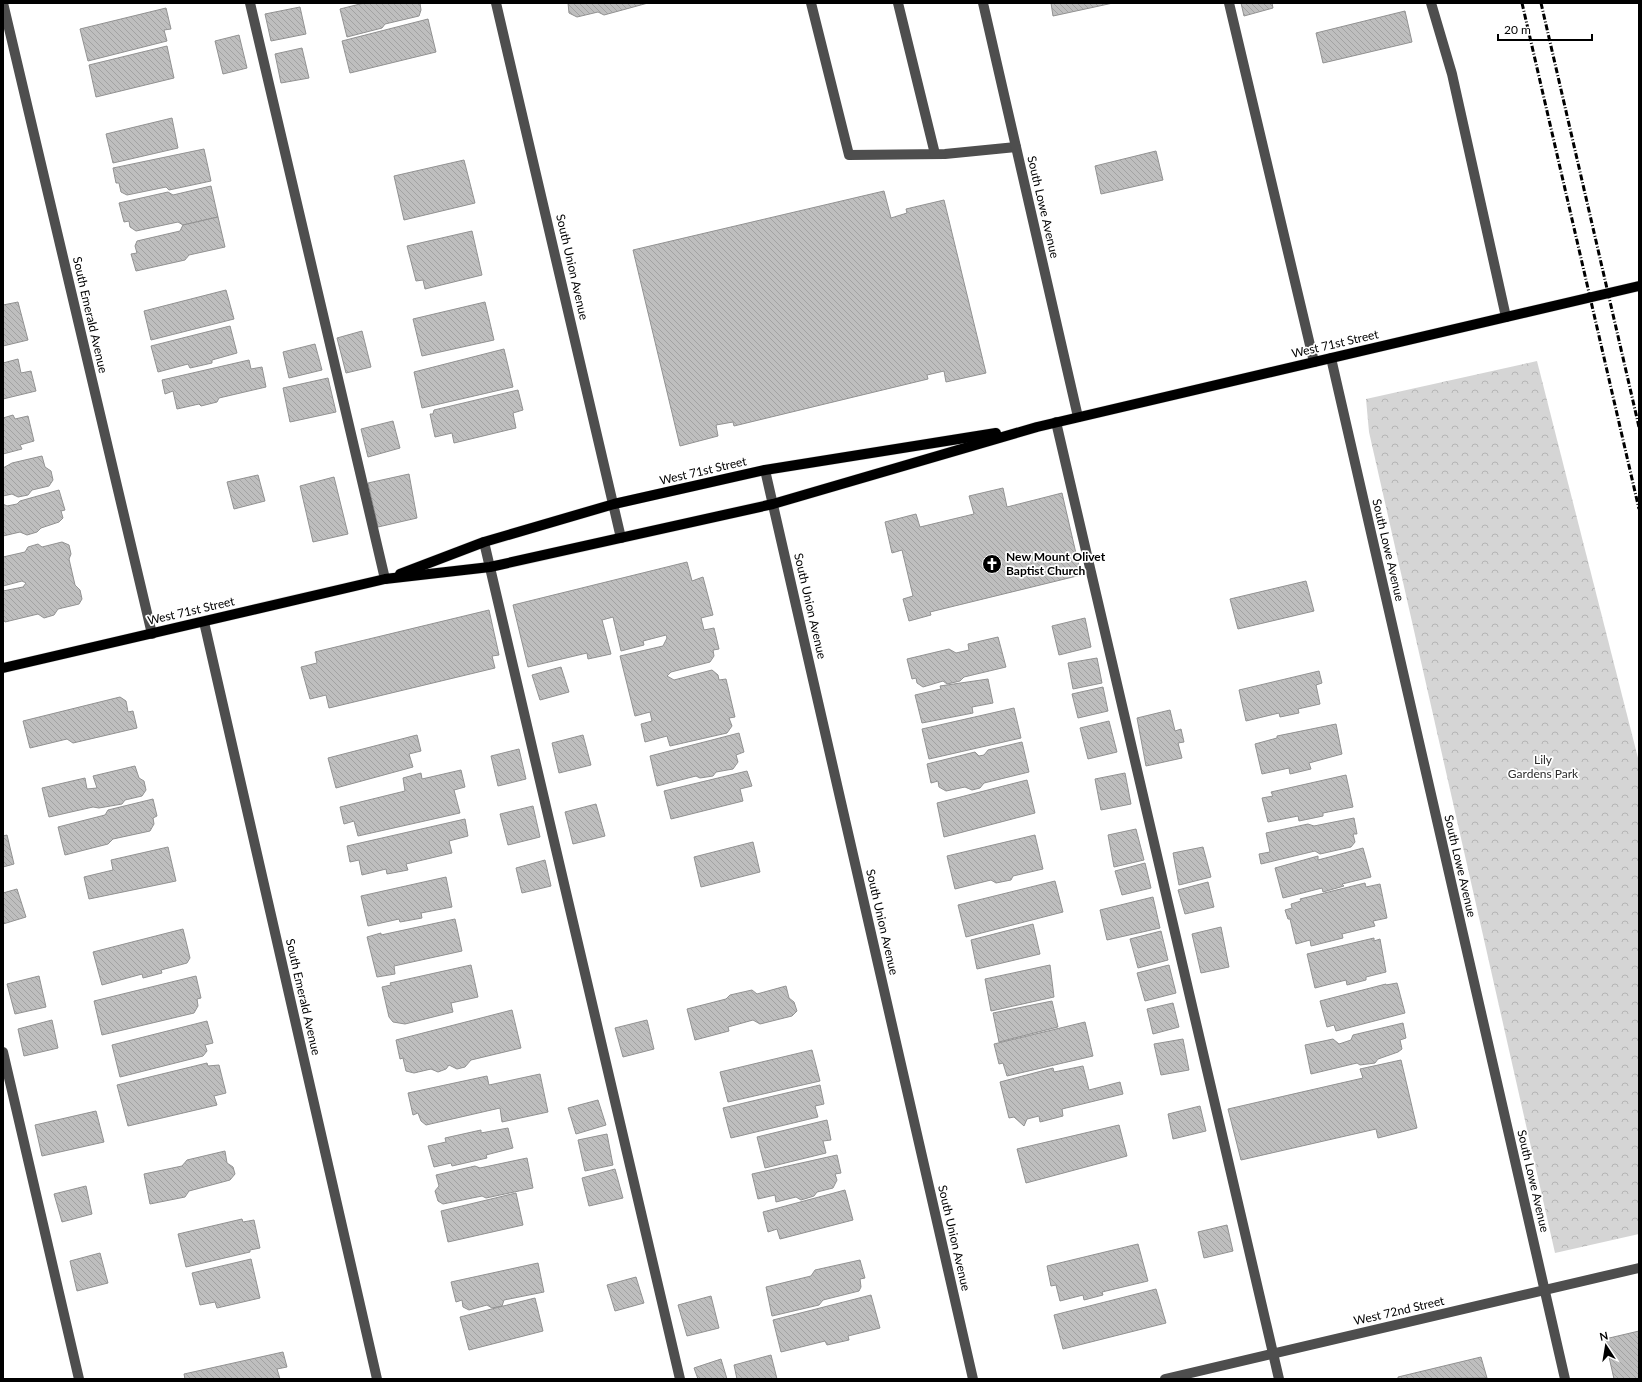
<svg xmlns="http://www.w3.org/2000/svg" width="1642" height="1382" viewBox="0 0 1642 1382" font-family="Lato,sans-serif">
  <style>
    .forest { fill: url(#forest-crowns) }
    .building { fill: url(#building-back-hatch); stroke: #929292 }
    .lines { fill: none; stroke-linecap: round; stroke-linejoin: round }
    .major-casing { stroke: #dbdbdb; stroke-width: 11 }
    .minor { stroke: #4e4e4e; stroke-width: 10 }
    .major { stroke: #000; stroke-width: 10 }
    .rail { stroke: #000; stroke-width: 3; stroke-dasharray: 6 2 1 2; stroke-linecap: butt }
    .labels { text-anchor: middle; stroke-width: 3.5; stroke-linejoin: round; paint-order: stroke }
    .street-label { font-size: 12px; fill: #000; stroke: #fff }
    .poi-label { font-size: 12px; font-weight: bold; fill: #000; stroke: #fff; text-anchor: start }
    .park-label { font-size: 12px; fill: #2c2c2c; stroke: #fff }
  </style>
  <defs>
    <pattern id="forest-crowns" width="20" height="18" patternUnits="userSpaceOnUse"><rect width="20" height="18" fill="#d5d5d5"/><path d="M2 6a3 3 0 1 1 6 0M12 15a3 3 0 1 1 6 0" fill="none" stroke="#b5b5b5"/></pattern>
    <pattern id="building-back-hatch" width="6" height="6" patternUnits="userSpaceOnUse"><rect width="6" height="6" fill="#bebebe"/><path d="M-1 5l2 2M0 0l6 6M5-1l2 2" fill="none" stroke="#a2a2a2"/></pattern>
  </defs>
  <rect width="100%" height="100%" fill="#fff"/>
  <polygon class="forest" points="1537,361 1639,762 1639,1234 1555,1253 1369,432 1366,399"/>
  <g class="building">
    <polygon points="364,3 420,3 421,10 419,16 385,24 382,28 347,37 340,9"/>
    <polygon points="568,3 648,3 604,15 598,12 577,17 569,13"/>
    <polygon points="1051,3 1113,3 1053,16"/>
    <polygon points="1241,3 1272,3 1273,8 1244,16"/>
    <polygon points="300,7 306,34 271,41 265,14"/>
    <polygon points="166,8 171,29 164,30 167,41 88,61 80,29"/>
    <polygon points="1405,11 1412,42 1323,63 1316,33"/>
    <polygon points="428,19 436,52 350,73 342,41"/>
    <polygon points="239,35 247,68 223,74 215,41"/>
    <polygon points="167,46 174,78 96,97 89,65"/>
    <polygon points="302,48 309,78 281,83 275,54"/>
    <polygon points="172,118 178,148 113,163 106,134"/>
    <polygon points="204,149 211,181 169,190 166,187 127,195 121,192 119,183 116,183 113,168"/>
    <polygon points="1156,151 1163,180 1101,194 1095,166"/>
    <polygon points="464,160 475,203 404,220 394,176"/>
    <polygon points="211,186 218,217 183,225 178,222 136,231 130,227 129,221 124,222 119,203 168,192 173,195"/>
    <polygon points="884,191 891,218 907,213 906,209 944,200 986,373 946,382 944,371 927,375 928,379 734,426 733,422 716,425 718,436 680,446 633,250"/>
    <polygon points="218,217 225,247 189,255 185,260 136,271 131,254 137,253 135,246 137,241 180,231 183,225"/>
    <polygon points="472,231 482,275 425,289 423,280 416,281 407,246"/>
    <polygon points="226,290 234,319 151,340 144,311"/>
    <polygon points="18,302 28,340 3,346 3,305"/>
    <polygon points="485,302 494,340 422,356 413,319"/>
    <polygon points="230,326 237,353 212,360 212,363 190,368 188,364 158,372 151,346"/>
    <polygon points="362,331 371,367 346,373 337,338"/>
    <polygon points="315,344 322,370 289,378 283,352"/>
    <polygon points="504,349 513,387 422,408 414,372"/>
    <polygon points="18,359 21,373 31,371 36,391 3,399 3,363"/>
    <polygon points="249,360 251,369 262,367 266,387 219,398 217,402 201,406 199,404 177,409 173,391 165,394 162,380"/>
    <polygon points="328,378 336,412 290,422 283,388"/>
    <polygon points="518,390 523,410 513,413 516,428 454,443 452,433 435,437 430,414 433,414 434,410"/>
    <polygon points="13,415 15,419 28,416 34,441 20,445 22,449 3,454 3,418"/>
    <polygon points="393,421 400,448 368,457 361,429"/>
    <polygon points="42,456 45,467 51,471 53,480 49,486 32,490 28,495 18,497 12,494 3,496 3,468 12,463"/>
    <polygon points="409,474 417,518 378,527 368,483"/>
    <polygon points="258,475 265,501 234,509 227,482"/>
    <polygon points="334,477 348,534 313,542 300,486"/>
    <polygon points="1003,488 1007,507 1062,493 1081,575 930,612 931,615 909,621 903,599 913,596 902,550 892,553 885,522 916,514 920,527 974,514 969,496"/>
    <polygon points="59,490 65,510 61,511 63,518 59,522 41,528 37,532 27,535 20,532 3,536 3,504 7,506 17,504 20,501"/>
    <polygon points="62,542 69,545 71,554 69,559 75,585 80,590 82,599 79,604 58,609 54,615 44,618 38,614 5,622 3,619 3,591 23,587 26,583 22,581 3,586 3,557 25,552 28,547 38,544 42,547"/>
    <polygon points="687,562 692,581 703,577 713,615 701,618 704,630 714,628 719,649 713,650 714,656 710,662 671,672 667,676 674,680 712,670 718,675 719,680 726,679 735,717 729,718 732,726 727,733 670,746 667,736 645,742 641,724 652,721 650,712 635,716 620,656 663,646 667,638 666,635 643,641 644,645 621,651 613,617 602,620 611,654 588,659 587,653 528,667 513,605"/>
    <polygon points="1306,581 1314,611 1238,629 1230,599"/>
    <polygon points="489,610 499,655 492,656 495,668 329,708 326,695 310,699 301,667 317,663 315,652"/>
    <polygon points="1085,618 1091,647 1059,655 1052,626"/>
    <polygon points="998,637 1006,667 964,677 960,681 947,684 943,681 923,687 917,683 916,678 912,679 907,659 949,649 956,653 969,650 968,644"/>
    <polygon points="1097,658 1102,683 1073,689 1068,663"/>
    <polygon points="561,667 569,692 540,700 532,675"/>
    <polygon points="1319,671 1322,683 1316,685 1320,704 1298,709 1299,713 1280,717 1279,713 1246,721 1239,690"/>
    <polygon points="988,679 993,703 972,707 973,713 922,723 915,695 941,689 940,686"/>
    <polygon points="1103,687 1108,711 1078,718 1072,694"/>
    <polygon points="120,697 126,701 128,712 133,711 137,728 73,743 67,739 30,748 23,721"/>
    <polygon points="1014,708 1021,738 929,759 922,729"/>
    <polygon points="1170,710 1175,731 1181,729 1184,742 1178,743 1182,758 1146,766 1137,718"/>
    <polygon points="1109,721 1117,752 1088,759 1080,728"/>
    <polygon points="1336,724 1342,754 1309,763 1311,769 1290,774 1289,768 1262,774 1255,744 1277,738 1277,736"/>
    <polygon points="739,733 744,752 736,755 738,762 733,769 716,772 713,776 700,778 696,776 657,786 650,756"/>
    <polygon points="417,735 421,751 409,754 413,767 336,788 328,758"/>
    <polygon points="583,735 591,765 559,773 552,743"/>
    <polygon points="1022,742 1029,772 984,783 980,788 972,790 965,787 946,791 939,787 938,781 931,783 927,764 975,752 979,756 984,755 988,750"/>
    <polygon points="519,749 526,779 498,786 491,756"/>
    <polygon points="135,766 139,778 144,781 146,790 142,796 125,800 122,804 99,808 93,807 49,817 42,788 85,778 87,789 97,788 93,776"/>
    <polygon points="461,770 465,787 454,790 460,813 358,836 354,821 344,824 340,807 405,791 403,778 421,773 422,779"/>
    <polygon points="747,771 752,786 740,789 743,801 671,819 664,791"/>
    <polygon points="1125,773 1131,804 1101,810 1095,779"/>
    <polygon points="1346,775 1353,807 1323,813 1323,816 1299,821 1298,816 1268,822 1262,798 1273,796 1271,792"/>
    <polygon points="1027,780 1035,813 944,837 937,803"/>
    <polygon points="153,799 157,816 153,818 154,824 150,831 113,839 108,844 65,855 58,827 105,815 108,810"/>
    <polygon points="596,804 605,836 573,844 565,812"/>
    <polygon points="533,806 540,837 508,845 500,814"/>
    <polygon points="1354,818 1357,834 1353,834 1355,842 1351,847 1320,854 1315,851 1261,864 1259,854 1270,852 1266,833 1308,824 1314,826"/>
    <polygon points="465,819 468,836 449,841 452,853 406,864 408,870 387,874 386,869 362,875 359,860 350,862 347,846"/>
    <polygon points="1136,829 1144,860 1114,867 1108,835"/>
    <polygon points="7,835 14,864 3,867 3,836"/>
    <polygon points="1035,835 1043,869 1013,876 1011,880 996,883 991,880 955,889 947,856"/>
    <polygon points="753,842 760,872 701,887 694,857"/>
    <polygon points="168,847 176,881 89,899 84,877 113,870 111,860"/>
    <polygon points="1203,847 1211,877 1179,885 1173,853"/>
    <polygon points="1363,848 1371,877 1342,884 1344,886 1323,892 1322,888 1283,898 1275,868 1318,856 1318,860"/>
    <polygon points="545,860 551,886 522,893 516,868"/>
    <polygon points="1145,863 1151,888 1122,895 1115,871"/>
    <polygon points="446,877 452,907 421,913 422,918 400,922 399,919 368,926 361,896"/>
    <polygon points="1055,881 1063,912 966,937 958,905"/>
    <polygon points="1208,882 1214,907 1185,914 1178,890"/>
    <polygon points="1365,883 1366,887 1380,884 1387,918 1373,921 1375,926 1342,934 1343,938 1311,946 1310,940 1296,944 1290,919 1288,919 1285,910 1292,908 1291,904 1301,901 1300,899"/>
    <polygon points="17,889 26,917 3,924 3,893"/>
    <polygon points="1153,897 1160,928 1107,940 1100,910"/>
    <polygon points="455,919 462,951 394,966 395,974 377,977 367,937 381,933 381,935"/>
    <polygon points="1033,924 1040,954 977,969 971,940"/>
    <polygon points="1221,927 1229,967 1201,973 1192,934"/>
    <polygon points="183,929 190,958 187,963 161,970 162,973 143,978 142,974 102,985 93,952"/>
    <polygon points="1161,931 1168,960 1138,968 1130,939"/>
    <polygon points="1374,938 1374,941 1380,939 1386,972 1366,977 1366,980 1347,985 1346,980 1315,988 1307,954"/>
    <polygon points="471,965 478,997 451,1003 453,1012 405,1024 393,1022 389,1017 382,987 391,985 390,983"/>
    <polygon points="1050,965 1054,997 991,1011 985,979"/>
    <polygon points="1169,965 1176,993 1145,1001 1137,973"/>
    <polygon points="39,976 46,1007 15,1014 7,984"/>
    <polygon points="196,976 201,998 197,999 198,1006 194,1013 102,1035 94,1001"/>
    <polygon points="1397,983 1405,1013 1336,1031 1334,1025 1327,1027 1320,1001 1386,984 1386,985"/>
    <polygon points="786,986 789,998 794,1002 797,1011 792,1016 760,1024 753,1020 728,1027 729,1031 695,1040 687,1009 726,999 730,995 752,990 757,994"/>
    <polygon points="1052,1001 1058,1027 999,1042 993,1013"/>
    <polygon points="1173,1003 1179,1027 1153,1034 1147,1009"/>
    <polygon points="512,1010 521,1048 471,1060 465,1067 457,1069 449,1065 446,1069 438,1072 431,1069 414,1073 406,1071 403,1058 400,1059 396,1040"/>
    <polygon points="52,1020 58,1048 24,1056 18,1029"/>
    <polygon points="647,1020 654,1049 623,1057 615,1028"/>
    <polygon points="207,1021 213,1043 205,1045 207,1051 203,1056 120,1077 112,1045"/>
    <polygon points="1085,1022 1093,1056 1007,1076 1003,1063 999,1064 994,1044"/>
    <polygon points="1403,1023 1406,1038 1400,1040 1402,1049 1398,1052 1378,1059 1375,1063 1360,1065 1357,1063 1311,1074 1305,1045 1333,1039 1339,1044 1351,1040 1353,1035"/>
    <polygon points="1183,1039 1189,1070 1161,1075 1154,1044"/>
    <polygon points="812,1050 820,1081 728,1102 720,1072"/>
    <polygon points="1401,1060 1417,1128 1378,1138 1376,1129 1241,1160 1228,1109 1363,1078 1360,1069"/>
    <polygon points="207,1063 208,1066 219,1065 226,1093 214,1096 217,1105 128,1126 117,1085"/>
    <polygon points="1083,1066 1089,1090 1120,1082 1123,1094 1062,1109 1063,1116 1040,1122 1039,1116 1027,1119 1024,1126 1014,1117 1009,1118 1000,1082 1053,1068 1054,1072"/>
    <polygon points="540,1074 548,1112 502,1122 500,1108 426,1125 421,1121 418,1113 413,1115 408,1093 487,1076 489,1085"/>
    <polygon points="820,1085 824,1104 815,1106 818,1117 731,1138 723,1108"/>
    <polygon points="598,1100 606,1125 576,1134 568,1108"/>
    <polygon points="1200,1106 1206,1131 1173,1139 1168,1114"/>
    <polygon points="96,1111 104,1142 42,1156 35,1125"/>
    <polygon points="827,1120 831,1140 823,1141 826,1153 765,1168 757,1137"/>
    <polygon points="1119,1125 1127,1156 1026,1183 1017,1149"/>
    <polygon points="508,1128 513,1148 486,1155 487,1158 452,1166 451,1163 434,1167 428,1146 446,1142 445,1138 481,1130 481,1133"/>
    <polygon points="607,1134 613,1165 585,1171 578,1140"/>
    <polygon points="225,1151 227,1163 233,1167 235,1174 230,1180 189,1191 185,1197 150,1204 144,1174 182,1166 187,1160"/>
    <polygon points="837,1155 841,1173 835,1174 837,1180 833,1188 817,1192 814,1196 801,1200 796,1197 776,1202 775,1195 758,1199 752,1174"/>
    <polygon points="527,1158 533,1188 486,1198 482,1196 443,1204 438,1201 435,1191 439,1186 436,1175 475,1166 480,1168"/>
    <polygon points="615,1169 623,1198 589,1206 582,1178"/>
    <polygon points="86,1186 92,1214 62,1222 54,1194"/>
    <polygon points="845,1190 853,1220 780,1239 777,1229 768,1232 763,1212"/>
    <polygon points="516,1193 523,1225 448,1242 441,1211"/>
    <polygon points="242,1219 243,1222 254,1220 260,1248 250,1250 250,1252 186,1267 178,1234"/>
    <polygon points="1227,1225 1233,1251 1204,1258 1198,1232"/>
    <polygon points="1138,1244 1148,1281 1102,1292 1103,1295 1084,1300 1083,1295 1060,1301 1056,1285 1051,1286 1047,1266"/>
    <polygon points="100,1253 108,1283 77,1291 70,1261"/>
    <polygon points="251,1259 260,1298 217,1308 215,1302 200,1305 192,1273"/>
    <polygon points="860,1260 865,1278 860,1279 861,1287 859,1291 823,1300 819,1305 772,1316 766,1287 811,1276 815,1270"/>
    <polygon points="538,1263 544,1292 504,1300 502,1306 492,1308 487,1305 469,1310 463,1307 462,1300 456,1302 451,1282"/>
    <polygon points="636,1277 644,1303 615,1311 607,1285"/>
    <polygon points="1156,1289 1166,1323 1063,1349 1054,1315"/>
    <polygon points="871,1295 880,1328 848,1336 849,1340 827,1345 825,1341 781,1352 773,1320"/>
    <polygon points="711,1296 719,1328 687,1336 678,1305"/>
    <polygon points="535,1298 543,1331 469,1350 460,1317"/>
    <polygon points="1639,1331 1639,1379 1614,1379 1605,1339"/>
    <polygon points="283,1352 287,1367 277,1369 280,1379 185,1379 184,1374"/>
    <polygon points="771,1355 777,1379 737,1379 734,1365"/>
    <polygon points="1481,1357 1487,1378 1398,1379 1398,1377"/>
    <polygon points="721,1359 727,1379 698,1379 694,1368"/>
  </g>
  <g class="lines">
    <defs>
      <g id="major">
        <polyline points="400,574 484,542 614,504 765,470 996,433"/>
        <polyline points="3,668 385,579 490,567 773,504 1037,427 1639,286"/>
      </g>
    </defs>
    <use href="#major" class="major-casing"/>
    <g class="minor">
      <polyline points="3,3 152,634"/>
      <polyline points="250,3 385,579"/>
      <polyline points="496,3 621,538"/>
      <polyline points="811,3 849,155 945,154 1016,147"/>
      <polyline points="898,3 935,154"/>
      <polyline points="983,3 1078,417"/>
      <polyline points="1229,3 1314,362"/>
      <polyline points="1431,3 1452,74 1506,317"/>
      <polyline points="1331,358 1565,1379"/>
      <polyline points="1056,422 1279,1379"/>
      <polyline points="765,470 973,1379"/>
      <polyline points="484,542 680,1379"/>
      <polyline points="204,622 377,1379"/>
      <polyline points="3,1052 79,1379"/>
      <polyline points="1165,1379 1639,1268"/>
    </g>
    <use href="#major" class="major"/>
    <g class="rail">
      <polyline points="1522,3 1639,509"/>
      <polyline points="1541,3 1639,427"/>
    </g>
  </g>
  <defs>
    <symbol id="church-disc" viewBox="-11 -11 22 22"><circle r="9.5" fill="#000" stroke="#fff"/><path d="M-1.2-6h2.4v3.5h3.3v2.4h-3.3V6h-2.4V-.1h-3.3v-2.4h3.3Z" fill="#fff"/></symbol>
  </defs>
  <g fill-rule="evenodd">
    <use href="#church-disc" x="981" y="553" width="22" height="22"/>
  </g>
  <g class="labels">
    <g class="street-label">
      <text transform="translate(1043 207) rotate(77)" y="4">South Lowe Avenue</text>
      <text transform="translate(572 267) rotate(77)" y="4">South Union Avenue</text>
      <text transform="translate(90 315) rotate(77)" y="4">South Emerald Avenue</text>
      <text transform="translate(1335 344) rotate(-13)" y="4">West 71st Street</text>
      <text transform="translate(703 471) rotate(-13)" y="4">West 71st Street</text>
      <text transform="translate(1388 550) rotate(77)" y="4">South Lowe Avenue</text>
      <text transform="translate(810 606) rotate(77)" y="4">South Union Avenue</text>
      <text transform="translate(191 611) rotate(-13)" y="4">West 71st Street</text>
      <text transform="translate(1460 866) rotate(77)" y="4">South Lowe Avenue</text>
      <text transform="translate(882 922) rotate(77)" y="4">South Union Avenue</text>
      <text transform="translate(303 997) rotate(77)" y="4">South Emerald Avenue</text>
      <text transform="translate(1533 1181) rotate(77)" y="4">South Lowe Avenue</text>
      <text transform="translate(954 1238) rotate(77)" y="4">South Union Avenue</text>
      <text transform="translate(1399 1311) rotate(-13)" y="4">West 72nd Street</text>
    </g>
    <g class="poi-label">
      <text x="1006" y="561">New Mount Olivet<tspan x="1006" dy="14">Baptist Church</tspan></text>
    </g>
    <g class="park-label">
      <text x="1543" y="764">Lily<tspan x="1543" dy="14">Gardens Park</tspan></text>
    </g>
  </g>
  <rect width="1642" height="1382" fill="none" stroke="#000000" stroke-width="8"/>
  <g transform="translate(1606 1346) rotate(348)" stroke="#ffffff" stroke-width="3" paint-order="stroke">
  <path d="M0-3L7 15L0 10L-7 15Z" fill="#000000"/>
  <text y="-6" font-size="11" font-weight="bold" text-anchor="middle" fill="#000000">N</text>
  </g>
  <path d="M1498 34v6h94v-6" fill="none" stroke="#000000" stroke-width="2"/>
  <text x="1504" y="34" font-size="12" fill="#000000" stroke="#ffffff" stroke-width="3" paint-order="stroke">20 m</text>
</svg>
